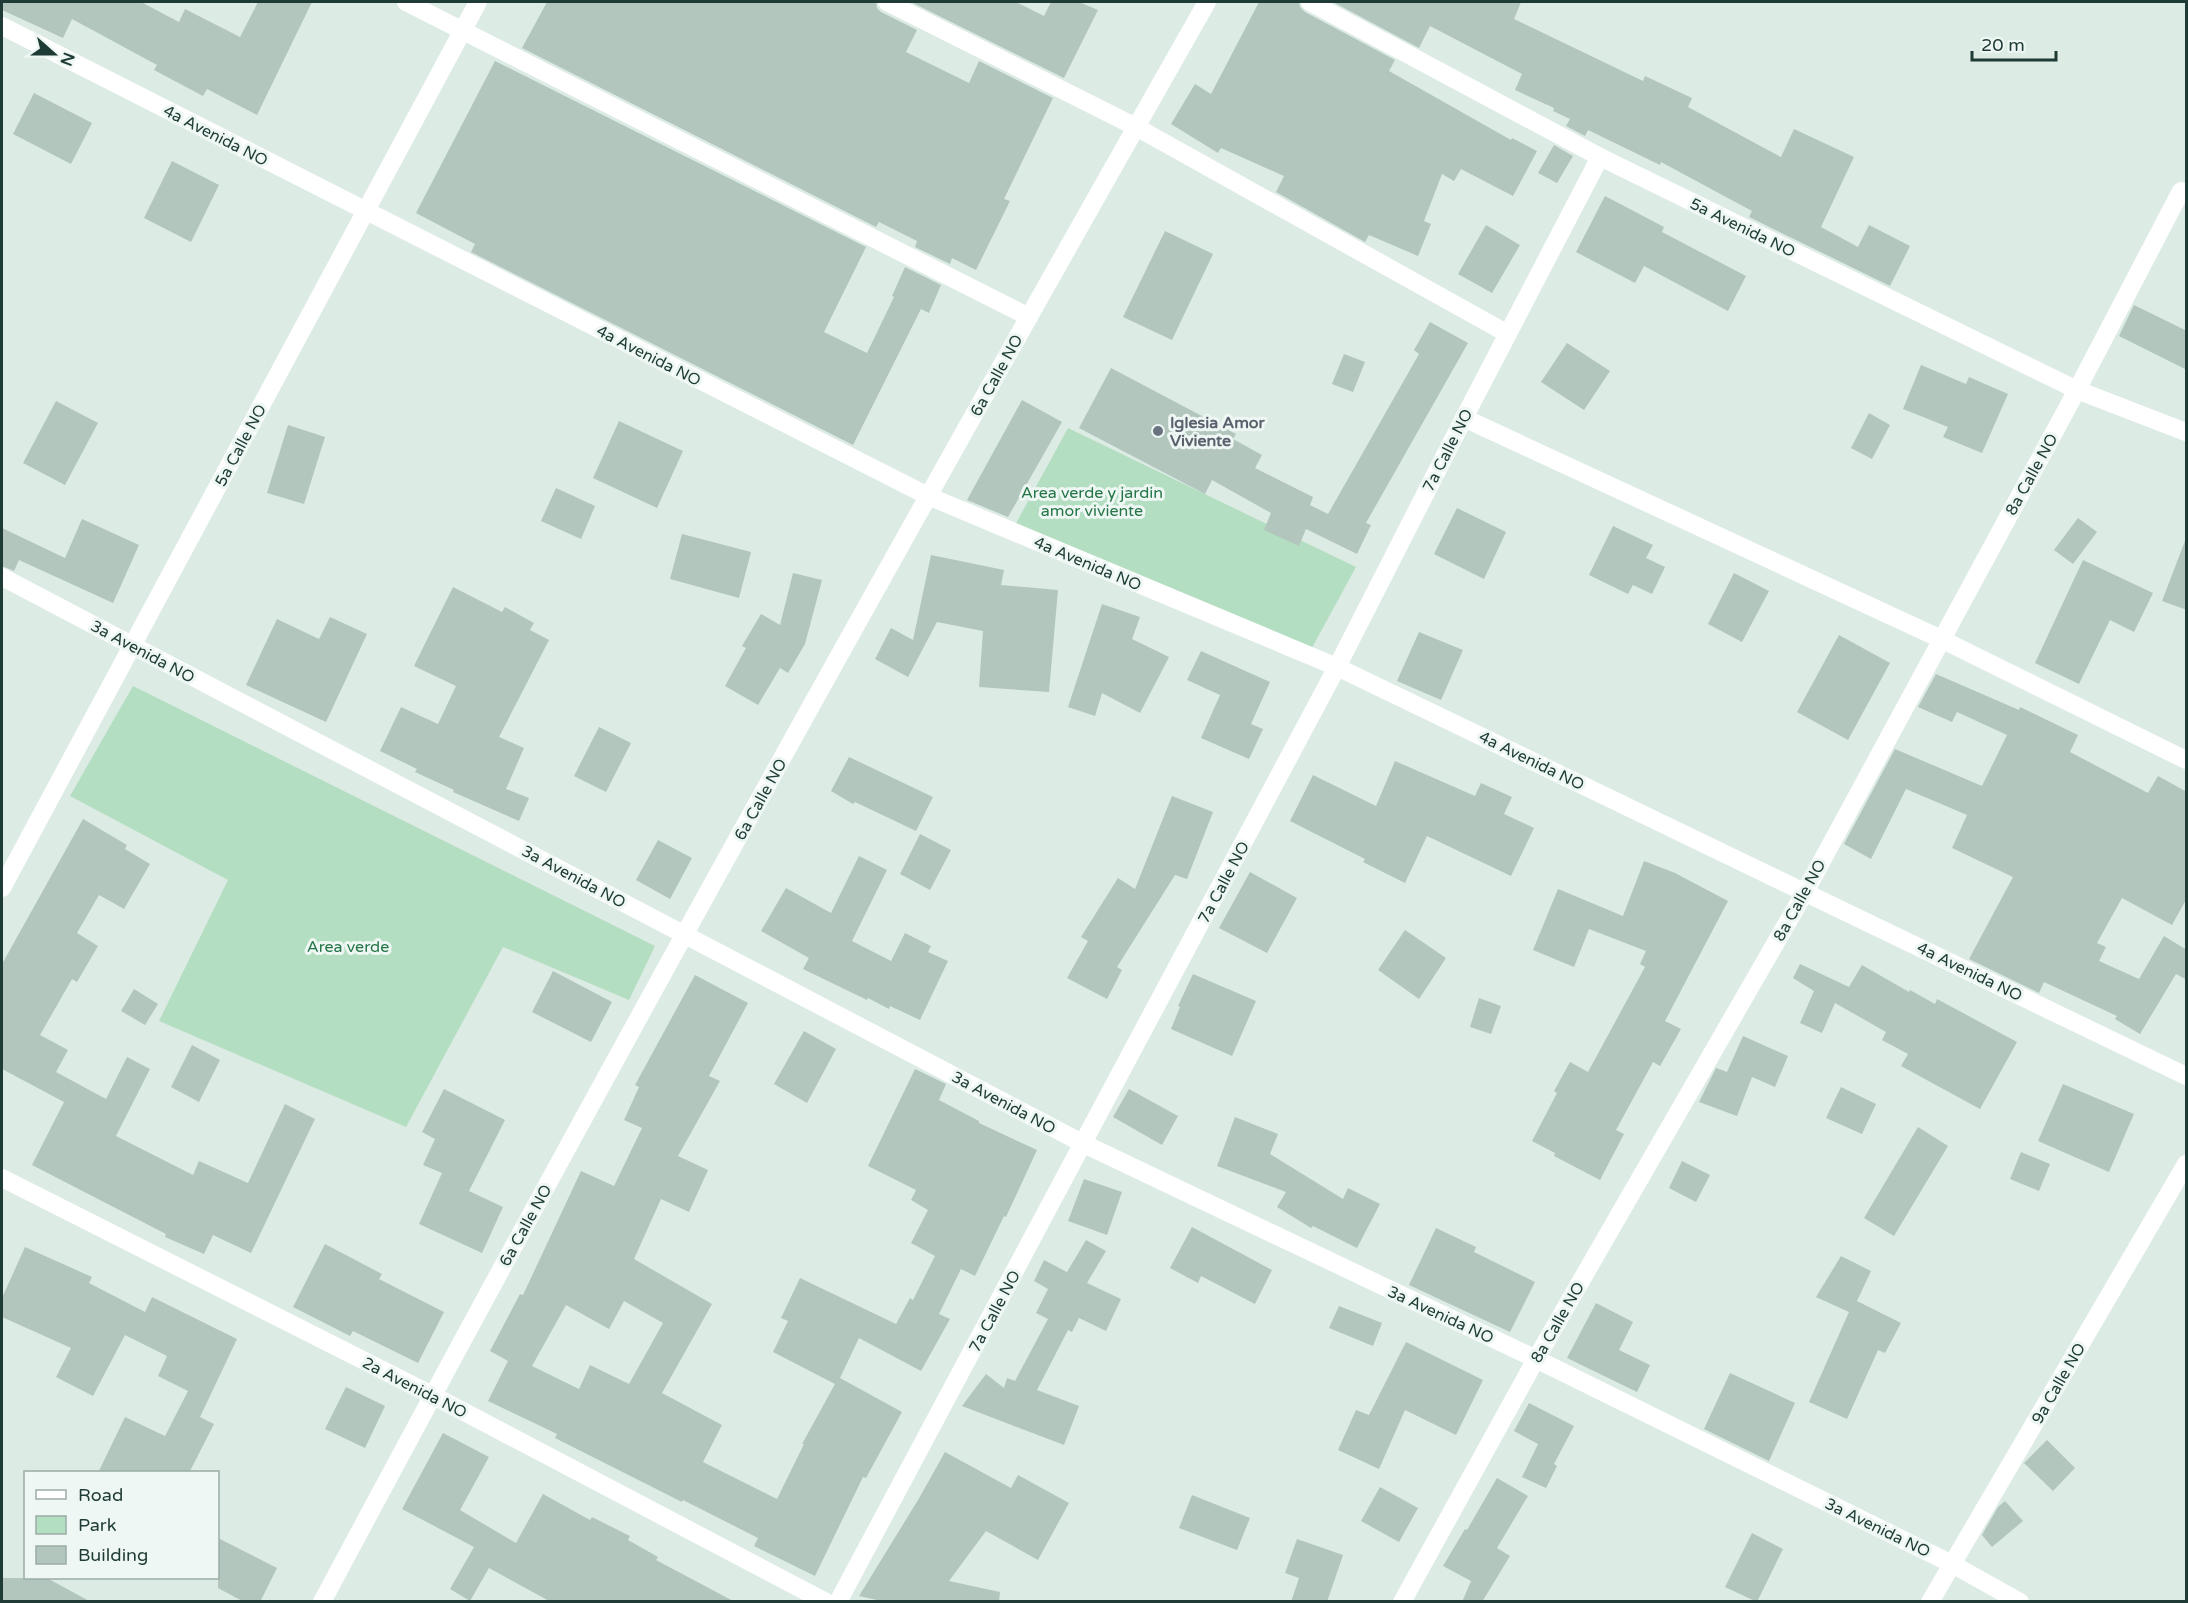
<svg xmlns="http://www.w3.org/2000/svg" width="2188" height="1603" viewBox="0 0 2188 1603" font-family="'Varela Round',sans-serif">
  <style>
    .green { fill: #b4dec1 }
    .building { fill: #b2c6be; fill-rule: evenodd }
    .lines { fill: none; stroke-linecap: round; stroke-linejoin: round }
    .street { stroke: #fff; stroke-width: 18 }
    .worship-dot { fill: #6b7280; stroke: #eef7f3; stroke-width: 2 }
    .labels { text-anchor: middle; stroke-width: 6; stroke-linejoin: round; paint-order: stroke }
    .street-label { font-size: 16px; fill: #1e3b35; stroke: #eef7f3 }
    .worship-label { font-size: 16px; font-weight: bold; fill: #5b616d; stroke: #eef7f3; text-anchor: start }
    .park-label { font-size: 16px; fill: #257548; stroke: #eef7f3 }
  </style>
  <rect width="100%" height="100%" fill="#ddebe5"/>
  <g class="green">
    <polygon points="1068,428 1356,567 1307,657 1014,527"/>
    <polygon points="133,686 655,946 629,1000 503,947 406,1127 159,1021 228,880 70,796"/>
  </g>
  <g class="building">
    <polygon points="2,2 141,2 179,22 185,9 240,37 258,2 312,2 257,115 207,89 203,96 154,70 157,65 72,19 63,38 2,10"/>
    <polygon points="547,2 876,2 877,8 881,12 917,30 906,52 969,83 979,61 1053,98 1004,199 1010,201 976,270 952,258 950,264 915,247 917,241 879,222 876,227 522,48"/>
    <polygon points="911,2 1016,2 1044,16 1051,2 1079,2 1098,10 1064,78"/>
    <polygon points="1259,2 1299,2 1300,7 1305,12 1395,60 1389,71 1511,140 1512,138 1537,151 1513,196 1461,169 1454,181 1442,174 1424,221 1431,224 1418,256 1369,235 1365,242 1276,192 1284,176 1221,148 1218,153 1171,124 1195,84 1211,94"/>
    <polygon points="1333,2 1521,2 1514,19 1643,81 1645,76 1692,98 1688,107 1781,157 1794,129 1854,157 1821,227 1858,247 1869,225 1910,246 1890,286 1749,217 1752,211 1661,162 1660,165 1588,130 1585,136 1566,126 1570,119 1553,111 1554,108 1515,90 1522,74 1430,26 1419,48"/>
    <polygon points="495,61 866,247 824,332 867,353 894,297 892,296 905,267 941,285 929,313 921,309 853,445 471,252 475,244 416,213"/>
    <polygon points="34,93 92,123 71,164 13,134"/>
    <polygon points="1554,145 1573,156 1557,183 1538,173"/>
    <polygon points="172,161 219,185 191,242 144,218"/>
    <polygon points="1605,196 1664,227 1662,232 1746,276 1728,311 1644,266 1635,283 1576,252"/>
    <polygon points="1486,225 1520,245 1492,293 1458,274"/>
    <polygon points="1165,231 1213,254 1172,340 1123,317"/>
    <polygon points="2134,305 2187,331 2187,370 2119,336"/>
    <polygon points="1430,322 1468,343 1366,523 1371,525 1357,554 1306,529 1299,546 1264,530 1271,513 1212,480 1205,494 1079,428 1111,368 1236,434 1233,439 1262,455 1255,468 1313,497 1310,505 1328,514 1419,354 1414,350"/>
    <polygon points="1567,343 1610,371 1584,410 1541,382"/>
    <polygon points="1344,354 1365,362 1353,392 1332,384"/>
    <polygon points="1921,365 1966,384 1969,377 2008,394 1982,453 1943,437 1948,427 1903,409"/>
    <polygon points="1022,400 1062,422 1008,517 967,500"/>
    <polygon points="56,401 98,423 65,485 23,463"/>
    <polygon points="1869,413 1890,425 1872,459 1851,448"/>
    <polygon points="619,421 683,451 657,508 593,478"/>
    <polygon points="288,425 325,437 304,504 267,493"/>
    <polygon points="556,488 595,506 581,539 541,521"/>
    <polygon points="1457,508 1506,532 1484,579 1434,554"/>
    <polygon points="2078,518 2097,532 2073,564 2054,550"/>
    <polygon points="82,519 139,545 113,603 19,560 14,571 2,566 2,528 65,558"/>
    <polygon points="1613,526 1653,545 1646,558 1665,567 1652,594 1633,585 1628,594 1589,575"/>
    <polygon points="682,534 751,552 739,598 670,579"/>
    <polygon points="2185,541 2187,541 2187,610 2162,601"/>
    <polygon points="931,555 1004,570 1001,585 1058,590 1049,692 979,687 983,631 937,622 908,677 875,659 891,628 913,640"/>
    <polygon points="2083,560 2153,593 2134,632 2110,620 2079,684 2035,663"/>
    <polygon points="793,573 822,580 805,644 788,673 780,668 758,705 725,686 746,648 742,646 761,614 780,625"/>
    <polygon points="1734,573 1769,591 1742,642 1708,624"/>
    <polygon points="453,587 502,612 505,607 534,623 530,630 549,640 499,737 524,748 506,789 529,798 519,821 453,792 454,790 415,772 417,769 380,751 401,707 438,724 456,686 414,666"/>
    <polygon points="1102,604 1140,617 1132,639 1169,657 1140,713 1102,693 1095,716 1068,707"/>
    <polygon points="330,617 367,634 326,722 246,685 277,619 319,639"/>
    <polygon points="1419,632 1463,650 1441,700 1397,681"/>
    <polygon points="1839,635 1890,663 1848,740 1797,712"/>
    <polygon points="1201,651 1270,682 1251,724 1263,729 1249,759 1201,738 1220,695 1187,680"/>
    <polygon points="1936,674 2019,710 2020,707 2078,735 2070,752 2148,793 2158,776 2187,792 2187,898 2172,925 2122,898 2097,943 2106,947 2099,961 2139,979 2164,936 2187,950 2187,980 2176,974 2140,1034 2115,1019 2117,1016 2044,982 2039,993 1969,959 2013,877 1952,848 1967,815 1906,789 1871,859 1844,844 1895,749 1982,786 2007,735 1957,712 1952,722 1918,707"/>
    <polygon points="599,727 631,743 606,792 574,776"/>
    <polygon points="849,757 933,797 916,831 855,802 853,804 831,791"/>
    <polygon points="1395,761 1475,796 1481,783 1512,797 1504,814 1534,828 1511,876 1427,836 1405,883 1363,862 1365,859 1290,821 1313,775 1376,806"/>
    <polygon points="1172,796 1213,812 1187,879 1175,875 1117,967 1122,970 1107,999 1067,978 1088,941 1081,937 1118,878 1135,889"/>
    <polygon points="83,819 127,845 125,849 150,864 124,909 99,895 77,933 98,946 77,982 72,979 40,1035 68,1050 56,1072 106,1099 127,1057 150,1069 116,1136 193,1175 199,1161 248,1183 285,1104 315,1119 251,1253 213,1235 204,1254 165,1237 166,1234 32,1165 64,1102 2,1069 2,964"/>
    <polygon points="920,834 951,850 930,890 900,874"/>
    <polygon points="658,840 692,858 670,899 636,880"/>
    <polygon points="859,856 887,870 852,941 891,961 905,933 931,946 928,952 948,961 920,1020 890,1006 889,1009 868,998 867,1000 803,969 809,958 761,931 786,888 831,913"/>
    <polygon points="1644,861 1675,873 1728,901 1665,1021 1681,1029 1660,1066 1653,1062 1616,1130 1624,1134 1600,1180 1554,1156 1555,1153 1532,1141 1557,1093 1554,1091 1570,1062 1588,1072 1645,967 1640,964 1646,951 1589,929 1574,967 1533,950 1558,889 1623,916"/>
    <polygon points="1250,872 1297,898 1267,953 1219,928"/>
    <polygon points="1405,930 1446,958 1419,999 1378,970"/>
    <polygon points="1800,964 1849,987 1862,965 1909,992 1910,990 1935,1004 1937,999 2017,1042 1980,1109 1901,1066 1908,1054 1882,1040 1886,1032 1835,1003 1822,1033 1800,1023 1814,991 1793,978"/>
    <polygon points="553,971 612,1002 591,1042 532,1012"/>
    <polygon points="1193,974 1256,1001 1232,1056 1171,1029 1180,1007 1178,1006"/>
    <path d="M695,975L748,1003L709,1076L720,1081L678,1156L708,1170L689,1212L661,1199L634,1259L712,1304L662,1393L722,1425L703,1462L777,1499L804,1444H802L835,1384L773,1352L788,1321L781,1318L800,1278L896,1324L910,1298L913,1300L935,1256L911,1243L928,1210L911,1200L916,1190L868,1166L915,1069L946,1084L939,1100L979,1121V1123L1037,1150L1006,1217L1004,1216L975,1276L961,1269L939,1314L950,1319L921,1371L859,1338L840,1378L902,1412L866,1478L863,1477L815,1576L754,1546L758,1538L683,1500L682,1502L555,1438L557,1434L488,1401L508,1361L490,1351L520,1294L523,1295L581,1171L614,1186L642,1128L624,1120L639,1087L635,1085ZM624,1301L663,1323L629,1384L590,1365L579,1389L532,1366L566,1305L609,1329Z"/>
    <polygon points="134,989 158,1004 145,1025 121,1011"/>
    <polygon points="1479,998 1501,1006 1491,1034 1470,1027"/>
    <polygon points="804,1031 836,1049 807,1103 774,1084"/>
    <polygon points="1743,1036 1788,1056 1775,1087 1752,1077 1737,1116 1699,1102 1716,1068 1727,1072"/>
    <polygon points="192,1045 220,1060 199,1102 171,1087"/>
    <polygon points="2063,1084 2134,1114 2109,1172 2038,1141"/>
    <polygon points="1841,1087 1876,1104 1862,1134 1826,1118"/>
    <polygon points="444,1089 505,1120 469,1191 503,1207 482,1253 419,1224 442,1173 423,1165 435,1139 422,1132"/>
    <polygon points="1129,1089 1178,1116 1162,1145 1113,1117"/>
    <polygon points="1235,1117 1278,1134 1270,1154 1343,1199 1348,1188 1380,1204 1357,1248 1313,1226 1311,1228 1277,1207 1286,1192 1217,1166"/>
    <polygon points="1918,1127 1948,1146 1894,1236 1864,1218"/>
    <polygon points="2021,1152 2050,1164 2039,1191 2010,1179"/>
    <polygon points="1682,1161 1710,1175 1696,1202 1669,1188"/>
    <polygon points="1084,1179 1122,1192 1107,1235 1068,1221"/>
    <polygon points="1192,1227 1272,1270 1255,1304 1201,1276 1198,1283 1170,1268"/>
    <polygon points="1436,1228 1476,1247 1474,1252 1535,1282 1510,1332 1409,1285"/>
    <polygon points="1086,1240 1106,1251 1087,1283 1121,1299 1106,1331 1079,1318 1072,1332 1068,1330 1037,1390 1079,1406 1064,1445 962,1406 986,1374 1004,1388 1007,1378 1015,1381 1048,1319 1036,1313 1048,1289 1034,1281 1044,1260 1067,1272"/>
    <polygon points="325,1244 382,1274 379,1279 444,1312 418,1363 353,1331 350,1336 293,1307"/>
    <polygon points="25,1247 92,1277 89,1283 145,1312 152,1297 237,1339 200,1417 214,1424 189,1473 98,1473 125,1417 165,1436 188,1391 158,1376 167,1356 125,1335 93,1396 56,1377 71,1348 2,1317 2,1298"/>
    <polygon points="1841,1256 1871,1271 1857,1301 1901,1323 1885,1353 1878,1350 1847,1419 1809,1402 1849,1312 1816,1297"/>
    <polygon points="1596,1303 1633,1322 1619,1350 1650,1365 1637,1392 1567,1358"/>
    <polygon points="1339,1306 1382,1323 1373,1346 1329,1328"/>
    <polygon points="1406,1342 1483,1380 1456,1435 1405,1410 1379,1469 1338,1450 1356,1410 1369,1415"/>
    <polygon points="1730,1373 1795,1403 1769,1461 1704,1429"/>
    <polygon points="346,1387 385,1406 365,1448 325,1429"/>
    <polygon points="1529,1403 1574,1426 1554,1464 1557,1466 1546,1488 1522,1477 1538,1444 1514,1431"/>
    <polygon points="443,1433 489,1457 460,1510 516,1543 543,1494 590,1520 592,1517 630,1536 628,1540 658,1557 656,1560 735,1602 551,1602 489,1568 470,1601 450,1589 474,1547 402,1509"/>
    <polygon points="2047,1440 2075,1468 2053,1491 2024,1463"/>
    <polygon points="945,1452 1011,1488 1018,1475 1069,1503 1038,1560 986,1531 949,1581 1000,1592 999,1602 886,1602 859,1596 918,1500"/>
    <polygon points="1497,1478 1528,1496 1497,1548 1510,1556 1482,1602 1462,1602 1471,1581 1443,1566 1465,1529 1467,1530"/>
    <polygon points="1380,1487 1418,1508 1399,1542 1361,1521"/>
    <polygon points="1192,1495 1250,1518 1237,1550 1179,1528"/>
    <polygon points="2005,1501 2023,1521 1992,1547 1982,1535 1998,1507"/>
    <polygon points="1752,1533 1783,1549 1757,1602 1725,1587"/>
    <polygon points="218,1538 277,1568 260,1602 244,1602 218,1588"/>
    <polygon points="1297,1539 1343,1555 1327,1602 1291,1602 1299,1578 1285,1573"/>
    <polygon points="2,1578 47,1578 91,1602 2,1602"/>
  </g>
  <g class="lines">
    <g class="street">
      <polyline points="406,2 1029,317"/>
      <polyline points="887,2 1136,127 1508,334"/>
      <polyline points="1310,2 1600,157 2077,390 2186,432"/>
      <polyline points="2,26 928,496 1337,667 2186,1076"/>
      <polyline points="1464,418 1941,639 2186,760"/>
      <polyline points="2,577 1084,1144 1536,1359 1952,1564 2020,1602"/>
      <polyline points="2,888 478,2"/>
      <polyline points="2,1178 432,1395 826,1602"/>
      <path d="M322,1602C609,1064 906,532 1207,2"/>
      <polyline points="838,1602 1337,667 1464,418 1600,157"/>
      <polyline points="1402,1602 1536,1359 1805,892 2077,390 2181,191"/>
      <polyline points="1930,1602 2186,1164"/>
    </g>
  </g>
  <circle class="worship-dot" cx="1158" cy="431" r="6"/>
  <g class="labels">
    <g class="street-label">
      <text transform="translate(216 135) rotate(27)" y="6">4a Avenida NO</text>
      <text transform="translate(1743 227) rotate(26)" y="6">5a Avenida NO</text>
      <text transform="translate(649 355) rotate(27)" y="6">4a Avenida NO</text>
      <text transform="translate(996 375) rotate(-61)" y="6">6a Calle NO</text>
      <text transform="translate(240 445) rotate(-62)" y="6">5a Calle NO</text>
      <text transform="translate(1447 450) rotate(-63)" y="6">7a Calle NO</text>
      <text transform="translate(2031 474) rotate(-61)" y="6">8a Calle NO</text>
      <text transform="translate(1088 563) rotate(23)" y="6">4a Avenida NO</text>
      <text transform="translate(143 651) rotate(28)" y="6">3a Avenida NO</text>
      <text transform="translate(1532 760) rotate(26)" y="6">4a Avenida NO</text>
      <text transform="translate(760 799) rotate(-61)" y="6">6a Calle NO</text>
      <text transform="translate(574 876) rotate(28)" y="6">3a Avenida NO</text>
      <text transform="translate(1223 882) rotate(-62)" y="6">7a Calle NO</text>
      <text transform="translate(1799 900) rotate(-61)" y="6">8a Calle NO</text>
      <text transform="translate(1970 971) rotate(26)" y="6">4a Avenida NO</text>
      <text transform="translate(1004 1102) rotate(28)" y="6">3a Avenida NO</text>
      <text transform="translate(525 1225) rotate(-61)" y="6">6a Calle NO</text>
      <text transform="translate(994 1311) rotate(-62)" y="6">7a Calle NO</text>
      <text transform="translate(1441 1314) rotate(25)" y="6">3a Avenida NO</text>
      <text transform="translate(1557 1322) rotate(-60)" y="6">8a Calle NO</text>
      <text transform="translate(2058 1383) rotate(-60)" y="6">9a Calle NO</text>
      <text transform="translate(415 1387) rotate(27)" y="6">2a Avenida NO</text>
      <text transform="translate(1878 1527) rotate(26)" y="6">3a Avenida NO</text>
    </g>
    <g class="worship-label">
      <text x="1170" y="428">Iglesia Amor<tspan x="1170" dy="18">Viviente</tspan></text>
    </g>
    <g class="park-label">
      <text x="1092" y="498">Area verde y jardin<tspan x="1092" dy="18">amor viviente</tspan></text>
      <text x="348" y="952">Area verde</text>
    </g>
  </g>
  <rect width="2188" height="1603" fill="none" stroke="#1e3b35" stroke-width="6"/>
  <rect x="24" y="1471" width="195" height="108" fill="#eef7f3" stroke="#9baca7" stroke-width="1.5"/>
  <rect x="36" y="1490" width="30" height="9" fill="#ffffff" stroke="#9baca7" stroke-width="1.5"/>
  <text x="78" y="1501" font-size="18" fill="#1e3b35">Road</text>
  <rect x="36" y="1516" width="30" height="18" fill="#b4dec1" stroke="#9baca7" stroke-width="1.5"/>
  <text x="78" y="1531" font-size="18" fill="#1e3b35">Park</text>
  <rect x="36" y="1546" width="30" height="18" fill="#b2c6be" stroke="#9baca7" stroke-width="1.5"/>
  <text x="78" y="1561" font-size="18" fill="#1e3b35">Building</text>
  <g transform="translate(54 54) rotate(111)" stroke="#eef7f3" stroke-width="4.5" paint-order="stroke">
  <path d="M0-4.5L10 22L0 15L-10 22Z" fill="#1e3b35"/>
  <text y="-9" font-size="16" font-weight="bold" text-anchor="middle" fill="#1e3b35">N</text>
  </g>
  <path d="M1972 51v9h84v-9" fill="none" stroke="#1e3b35" stroke-width="3"/>
  <text x="1981" y="51" font-size="18" fill="#1e3b35" stroke="#eef7f3" stroke-width="4.5" paint-order="stroke">20 m</text>
</svg>
